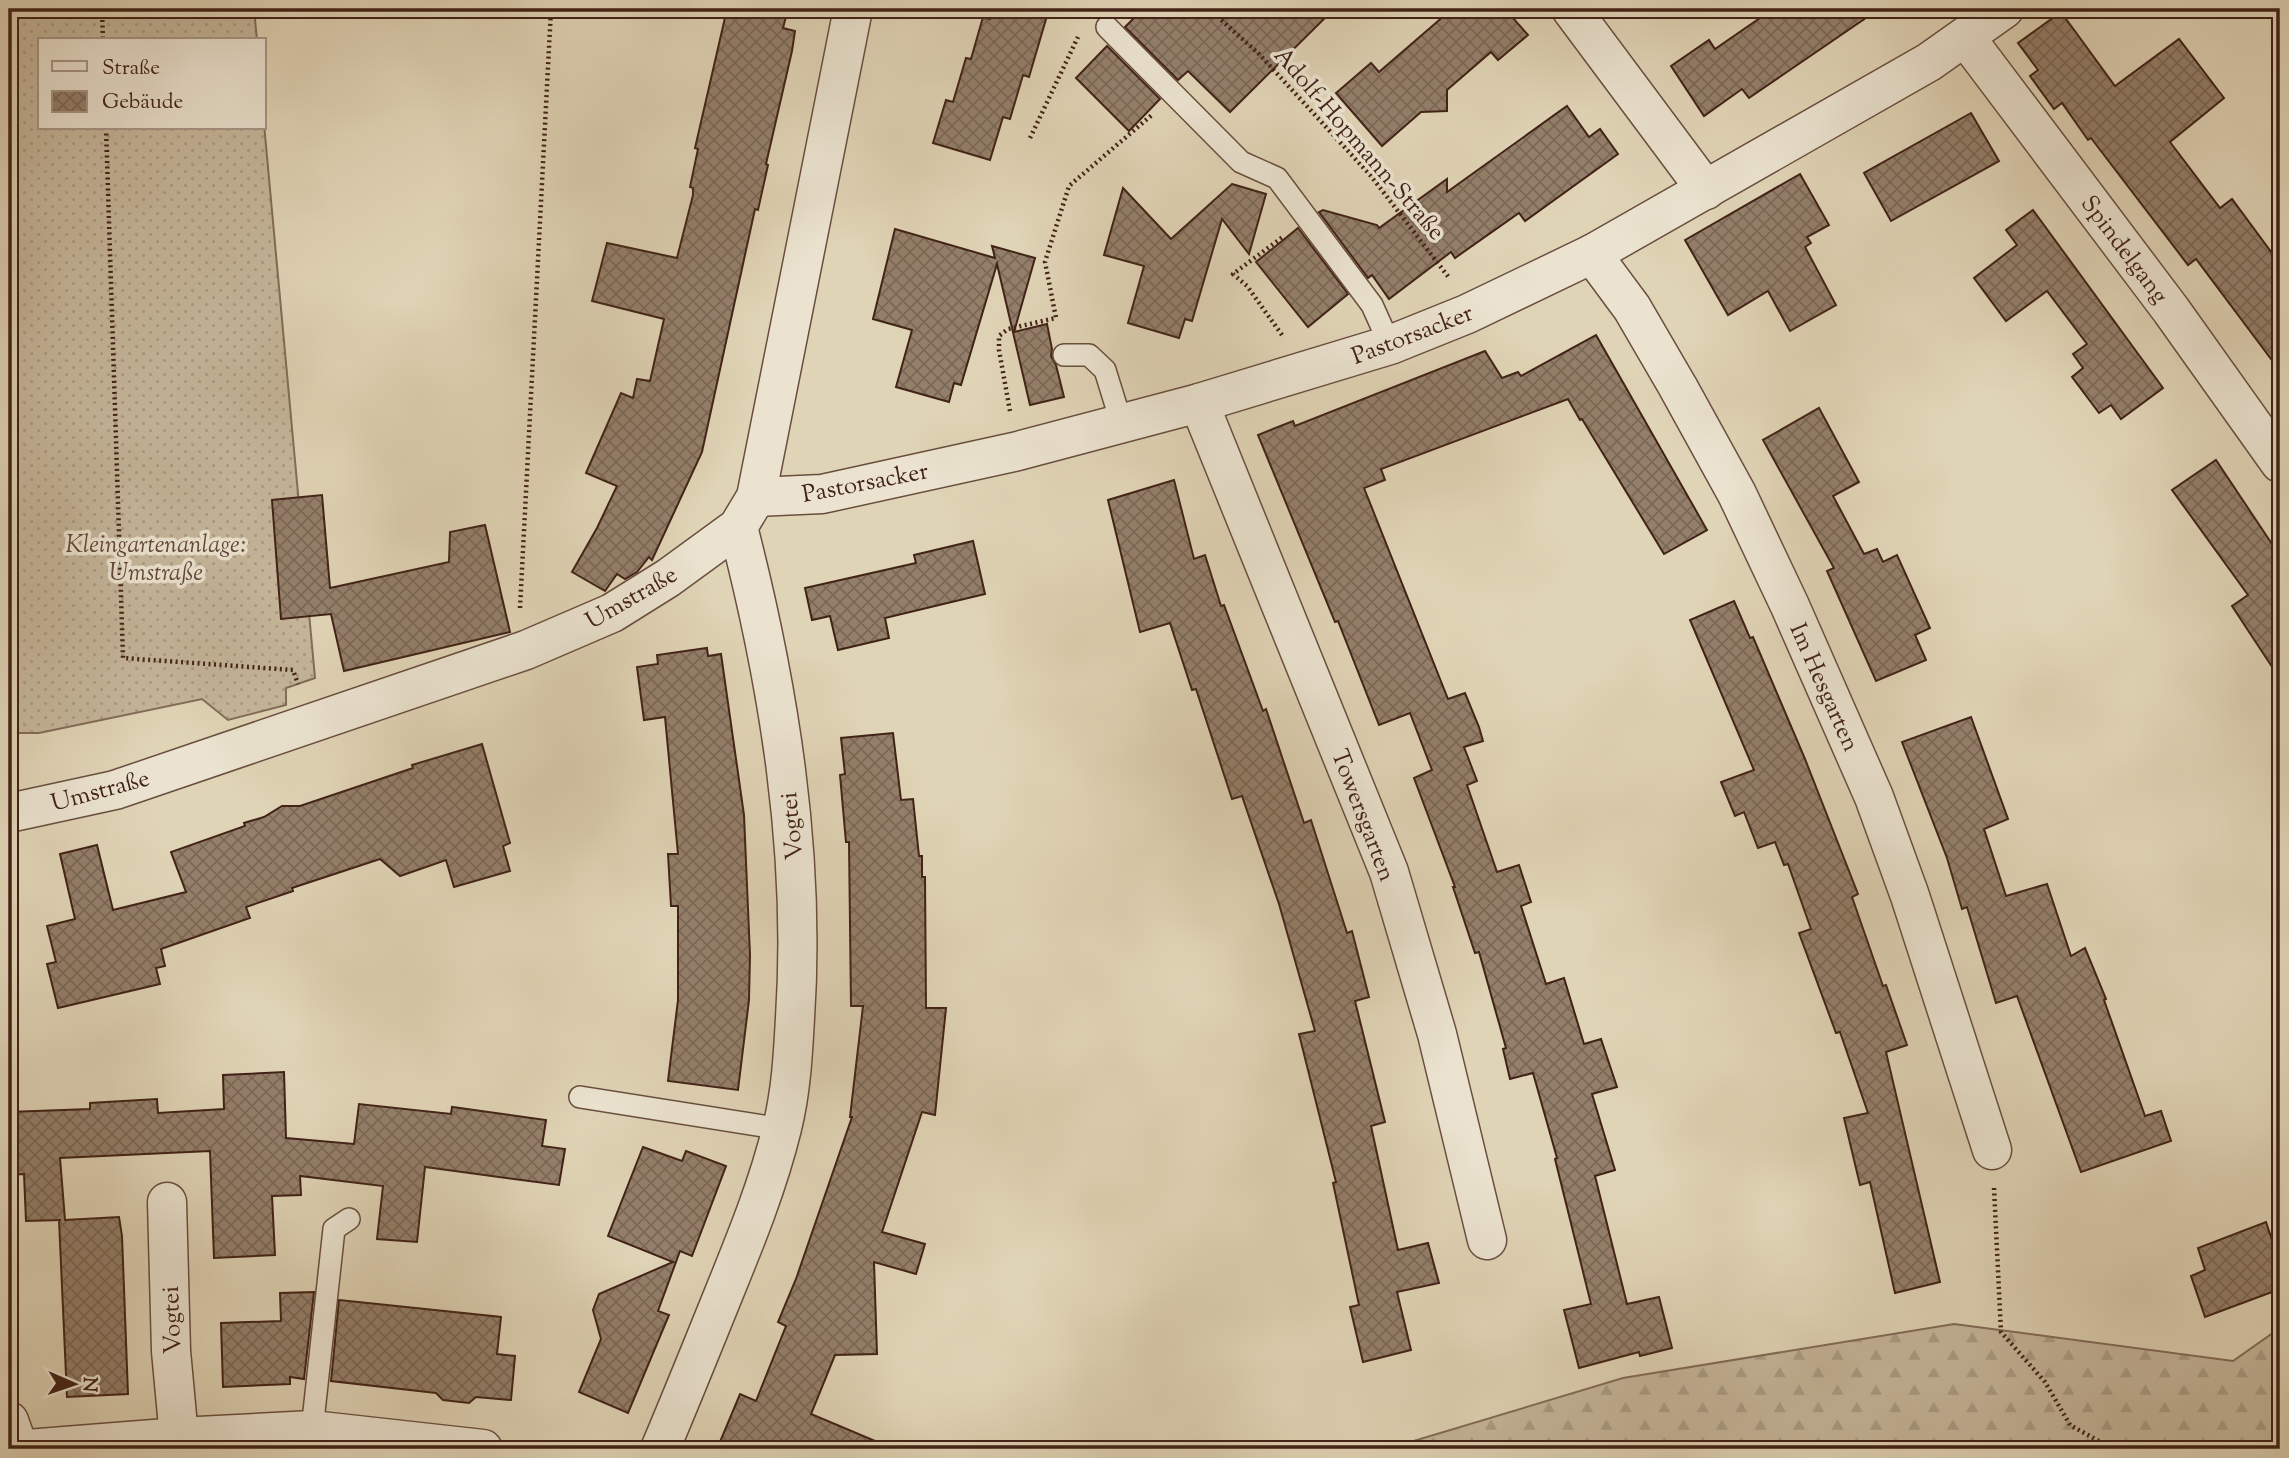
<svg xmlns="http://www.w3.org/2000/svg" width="2289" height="1458" viewBox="0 0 2289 1458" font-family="'Sorts Mill Goudy',serif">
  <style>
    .grass { fill: url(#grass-dots); stroke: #836c59; stroke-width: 2 }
    .forest { fill: url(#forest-firs); stroke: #836c59; stroke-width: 2 }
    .building { fill: url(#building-cross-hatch); stroke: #412217; stroke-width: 2 }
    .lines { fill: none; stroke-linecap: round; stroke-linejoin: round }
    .lane-casing { stroke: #694e3f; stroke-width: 24 }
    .street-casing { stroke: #694e3f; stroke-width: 41 }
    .path { stroke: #412217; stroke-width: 4.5; stroke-dasharray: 2 3.5; stroke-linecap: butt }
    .lane { stroke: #ebe3d0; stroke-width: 21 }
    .street { stroke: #ebe3d0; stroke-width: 38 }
    .labels { text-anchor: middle; stroke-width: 7; stroke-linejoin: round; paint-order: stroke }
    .street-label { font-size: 24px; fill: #412217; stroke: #ebe3d0 }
    .park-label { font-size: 24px; font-style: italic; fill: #624738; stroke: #ebe3d0 }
  </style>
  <defs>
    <pattern id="grass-dots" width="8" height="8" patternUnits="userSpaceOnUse" patternTransform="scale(1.75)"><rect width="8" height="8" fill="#c5b69b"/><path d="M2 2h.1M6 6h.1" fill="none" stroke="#aa9c85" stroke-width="1.8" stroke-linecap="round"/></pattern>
    <pattern id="forest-firs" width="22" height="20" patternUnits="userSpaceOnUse" patternTransform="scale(1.75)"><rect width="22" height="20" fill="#c5b69b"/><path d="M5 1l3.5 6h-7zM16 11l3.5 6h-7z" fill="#aa9c85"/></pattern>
    <pattern id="building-cross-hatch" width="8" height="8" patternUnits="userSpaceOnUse" patternTransform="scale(1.75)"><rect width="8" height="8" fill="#947f6a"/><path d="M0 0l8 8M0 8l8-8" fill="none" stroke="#7a6856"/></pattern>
  </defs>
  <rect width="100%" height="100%" fill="#e0d4b6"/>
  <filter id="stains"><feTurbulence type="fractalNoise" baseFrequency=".00286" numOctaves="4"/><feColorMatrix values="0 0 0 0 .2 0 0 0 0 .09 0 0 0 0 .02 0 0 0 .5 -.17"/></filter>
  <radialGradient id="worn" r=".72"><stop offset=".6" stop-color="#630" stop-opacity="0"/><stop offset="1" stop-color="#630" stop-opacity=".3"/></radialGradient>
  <polygon class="grass" points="9,9 254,9 257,40 40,40 40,128 264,128 264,124 315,678 286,688 286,705 228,720 202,699 39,733 9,733"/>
  <polygon class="forest" points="1954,1324 2233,1361 2280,1328 2280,1449 1387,1449 1623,1378"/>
  <g class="building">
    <polygon points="727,9 788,9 783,28 795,31 792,51 766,164 768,165 758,210 755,209 702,452 652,560 649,557 637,572 625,579 617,574 605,591 572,572 597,528 617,486 586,473 621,393 633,398 637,379 650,381 664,319 592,301 607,243 677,258 693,195 693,188 690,187 698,149 695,148"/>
    <polygon points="993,9 1049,9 1029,77 1023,75 1010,119 1003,117 990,160 933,143 946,100 953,102 966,58 971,59 983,17 990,19"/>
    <polygon points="1143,9 1334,9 1230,112 1188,71 1178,80 1125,27"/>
    <polygon points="1452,9 1505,9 1528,35 1498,60 1491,52 1447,90 1447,111 1421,112 1382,146 1336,93 1371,63 1379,72"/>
    <polygon points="1773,9 1879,9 1749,98 1742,89 1704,116 1671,66 1709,40 1715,49"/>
    <polygon points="2061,12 2115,86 2179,39 2224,98 2170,142 2220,208 2232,199 2280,264 2280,371 2196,259 2188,265 2091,138 2088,140 2062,103 2054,109 2030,76 2038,70 2018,43"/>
    <polygon points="1107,46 1160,99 1129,131 1076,78"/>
    <polygon points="1567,106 1589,137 1600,129 1618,154 1525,221 1519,213 1455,258 1451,252 1389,299 1372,275 1368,278 1319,212 1323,210 1377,225 1379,228 1447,179 1447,192"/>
    <polygon points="1971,113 1999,161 1891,221 1864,173"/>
    <polygon points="1800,174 1829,225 1807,237 1811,243 1805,247 1836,305 1790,331 1768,291 1728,315 1685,240"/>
    <polygon points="1232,184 1266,194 1249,254 1222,219 1192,321 1185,319 1179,338 1128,323 1144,266 1104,255 1123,188 1171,239"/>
    <polygon points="2033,210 2163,388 2121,419 2111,405 2099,413 2072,377 2083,368 2073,354 2087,344 2047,291 2006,321 1974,278 2017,245 2006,230"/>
    <polygon points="1298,228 1348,294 1308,327 1256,262"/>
    <polygon points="895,229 995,258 992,246 1035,258 1014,332 1047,324 1052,349 1051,356 1056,365 1064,397 1030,405 997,264 961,385 954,383 949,402 896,387 912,330 873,319"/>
    <polygon points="1596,335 1707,530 1664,554 1582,419 1580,420 1568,399 1381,469 1385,480 1364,488 1448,699 1465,693 1479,727 1483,741 1464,747 1477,781 1467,785 1497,872 1519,865 1531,902 1521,906 1546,984 1564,978 1584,1044 1601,1039 1617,1087 1592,1094 1615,1170 1595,1176 1627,1304 1659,1297 1672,1348 1640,1356 1639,1352 1579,1368 1564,1310 1591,1304 1555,1159 1557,1158 1533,1073 1510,1079 1503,1049 1506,1048 1479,952 1475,953 1453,887 1455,887 1414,778 1432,770 1410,713 1379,725 1338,621 1335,622 1258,435 1293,421 1295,426 1485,351 1502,378 1518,372 1521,376"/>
    <polygon points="1819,408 1859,482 1833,496 1864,554 1877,549 1883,562 1897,555 1930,628 1915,635 1926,660 1876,681 1827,571 1834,568 1763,440"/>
    <polygon points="2216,460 2280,556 2280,679 2232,606 2248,595 2172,490"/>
    <polygon points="1174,480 1194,559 1205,555 1221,606 1224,605 1263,711 1266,709 1304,823 1311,820 1347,933 1352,931 1369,997 1355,1001 1385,1122 1371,1126 1398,1250 1428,1243 1439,1283 1397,1292 1411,1350 1363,1362 1350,1307 1359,1305 1333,1183 1336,1182 1299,1034 1315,1031 1279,904 1242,796 1232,799 1196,689 1192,690 1170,623 1140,632 1108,500"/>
    <polygon points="322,495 330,588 449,562 450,532 485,525 510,632 344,671 331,614 281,619 272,500"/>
    <polygon points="973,541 985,594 885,618 889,638 838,650 830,616 812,620 805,588 916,563 914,555"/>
    <polygon points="1734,601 1750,638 1753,637 1805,759 1858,894 1852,897 1883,986 1886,985 1907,1045 1886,1052 1940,1282 1895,1293 1870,1182 1860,1185 1844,1118 1868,1113 1840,1032 1836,1033 1799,933 1811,929 1788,864 1784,865 1775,842 1758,848 1744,812 1735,816 1721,782 1754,770 1690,620"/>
    <polygon points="707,648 708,656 721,654 744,815 750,955 749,1000 738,1090 668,1081 678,1000 678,906 671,906 668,854 678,854 665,717 644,720 637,667 658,664 657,655"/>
    <polygon points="1971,717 2008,819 1984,829 2006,896 2047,884 2071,956 2085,948 2106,999 2104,1000 2145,1116 2161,1111 2171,1141 2081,1172 2017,996 1996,1003 1967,907 1962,909 1947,858 1902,742"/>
    <polygon points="893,733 901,800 913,799 919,856 922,856 922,877 925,877 926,1008 946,1008 935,1115 922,1112 882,1232 925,1244 916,1274 874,1262 877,1354 835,1355 811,1414 894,1449 717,1449 740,1394 756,1401 786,1326 778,1322 796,1279 852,1117 850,1117 863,1006 851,1006 849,842 846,842 840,775 845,774 841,738"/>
    <polygon points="482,744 510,843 503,846 510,871 454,887 446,860 400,876 380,859 292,888 293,891 246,907 250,918 161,949 165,966 156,968 160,984 58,1008 47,964 56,962 47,926 75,919 60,854 97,845 113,910 186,892 171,852 245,826 244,823 264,817 282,806 300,806 413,768 412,765"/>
    <polygon points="284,1072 286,1138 354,1144 359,1104 451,1114 452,1107 546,1120 542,1146 565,1149 559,1185 425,1167 417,1242 377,1239 383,1186 300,1176 301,1195 272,1196 275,1255 214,1258 210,1151 60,1158 65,1220 119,1217 122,1236 128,1394 67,1397 59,1220 61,1220 26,1221 24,1174 9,1175 9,1112 90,1109 90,1103 157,1099 158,1113 224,1109 223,1075"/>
    <polygon points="643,1147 682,1161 686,1151 726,1166 692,1256 680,1251 658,1311 669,1315 628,1413 579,1392 601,1339 593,1310 599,1294 673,1262 608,1236"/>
    <polygon points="2266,1222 2280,1264 2280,1289 2205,1317 2191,1276 2205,1270 2198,1248"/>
    <polygon points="314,1292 304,1379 290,1377 290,1384 223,1387 221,1323 281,1321 280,1293"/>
    <polygon points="339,1300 501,1317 497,1354 515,1356 511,1400 476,1397 469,1403 443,1400 436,1393 331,1381"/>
  </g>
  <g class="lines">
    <defs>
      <g id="lane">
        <polyline points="1107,27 1241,162 1277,178 1372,305 1390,345"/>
        <polyline points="1064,355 1089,355 1105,370 1122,425"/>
        <polyline points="580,1097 782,1129"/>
        <polyline points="312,1430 334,1229 349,1219"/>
      </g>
      <g id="street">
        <polyline points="1571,9 1706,190"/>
        <polyline points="1966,38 2171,310 2280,463"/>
        <polyline points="1592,254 1632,308 1678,387 1737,494 1790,606 1874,797 1910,896 1992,1150"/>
        <polyline points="1199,403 1389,872 1437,1034 1487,1240"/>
        <polyline points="756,497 822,494 1018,451 1199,403 1390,345 1467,314 1592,254 1929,62 2004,9"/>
        <polyline points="9,813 115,790 526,650 612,613 668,578 738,527 756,497 853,9"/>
        <polyline points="167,1202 171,1351 179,1437"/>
        <polyline points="9,1421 19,1449"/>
        <polyline points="27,1449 179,1437 312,1430 483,1449"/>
        <path d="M660,1449C682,1397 703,1345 724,1293C746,1239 768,1185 782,1128C791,1092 793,1055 795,1018C806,853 779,686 738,527"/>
      </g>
    </defs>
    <use href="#lane" class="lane-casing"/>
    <use href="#street" class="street-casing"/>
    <g class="path">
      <polyline points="102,9 103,40"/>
      <polyline points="1209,9 1259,54 1371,176 1450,279"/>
      <polyline points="106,128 123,658 293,670 298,684"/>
      <polyline points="1030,138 1078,37"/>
      <polyline points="1282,335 1247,286 1233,274 1284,236"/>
      <polyline points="1010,411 999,350 999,336 1008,329 1056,318 1045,262 1069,186 1153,114"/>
      <polyline points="520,608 551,9"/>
      <polyline points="1994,1188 2001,1332 2045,1382 2070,1425 2113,1449"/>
    </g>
    <use href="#lane" class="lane"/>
    <use href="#street" class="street"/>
  </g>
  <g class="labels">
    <g class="street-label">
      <text transform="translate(1360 143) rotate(49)" y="8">Adolf-Hopmann-Straße</text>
      <text transform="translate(2125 249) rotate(53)" y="8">Spindelgang</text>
      <text transform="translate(1412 334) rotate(-21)" y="8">Pastorsacker</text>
      <text transform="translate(865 482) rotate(-11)" y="8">Pastorsacker</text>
      <text transform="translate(631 597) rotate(-30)" y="8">Umstraße</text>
      <text transform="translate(1825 687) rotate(66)" y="8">Im Hesgarten</text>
      <text transform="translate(100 790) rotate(-15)" y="8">Umstraße</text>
      <text transform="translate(1364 815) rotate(69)" y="8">Towersgarten</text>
      <text transform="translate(791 826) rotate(-95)" y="8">Vogtei</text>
      <text transform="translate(171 1320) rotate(-92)" y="8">Vogtei</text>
    </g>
    <g class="park-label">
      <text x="156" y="552">Kleingartenanlage:<tspan x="156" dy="28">Umstraße</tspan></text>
    </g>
  </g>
  <rect width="2289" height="1458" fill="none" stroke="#e0d4b6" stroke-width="35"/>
  <rect x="10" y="10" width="2268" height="1437" fill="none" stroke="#412217" stroke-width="3.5"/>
  <rect x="18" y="18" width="2254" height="1423" fill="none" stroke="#412217" stroke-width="2"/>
  <rect x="38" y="38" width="228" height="91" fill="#ebe3d0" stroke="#a79686" stroke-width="2"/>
  <rect x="52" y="61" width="35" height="10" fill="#ebe3d0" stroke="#a79686" stroke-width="2"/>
  <text x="102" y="74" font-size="21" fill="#412217">Straße</text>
  <rect x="52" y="91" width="35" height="21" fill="url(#building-cross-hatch)" stroke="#a79686" stroke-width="2"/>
  <text x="102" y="108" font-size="21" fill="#412217">Gebäude</text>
  <g transform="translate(74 1384) rotate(92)" stroke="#ebe3d0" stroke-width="5" paint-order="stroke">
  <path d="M0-5L12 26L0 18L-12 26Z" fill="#412217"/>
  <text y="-10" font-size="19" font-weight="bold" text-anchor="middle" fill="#412217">N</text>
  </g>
  <rect width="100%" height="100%" filter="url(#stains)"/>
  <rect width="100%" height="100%" fill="url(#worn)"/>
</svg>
